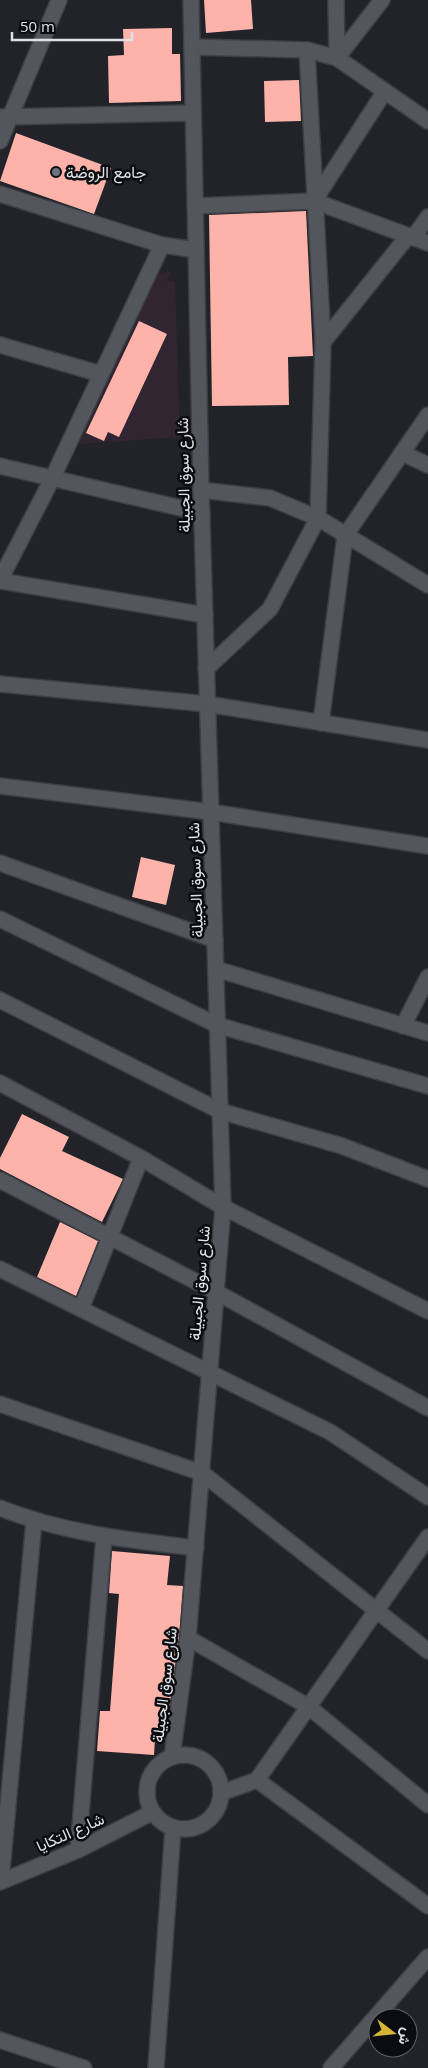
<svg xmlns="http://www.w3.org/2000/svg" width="428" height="2068" viewBox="0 0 428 2068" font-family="'Open Sans',Vazirmatn,sans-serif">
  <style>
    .education { fill: #322532 }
    .building { fill: #fdb3aa }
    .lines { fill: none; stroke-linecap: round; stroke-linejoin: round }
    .street-casing { stroke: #3d3f45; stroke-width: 18 }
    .secondary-casing { stroke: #3d3f45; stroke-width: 18 }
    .street { stroke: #53565d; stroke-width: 15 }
    .secondary { stroke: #53565d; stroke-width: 15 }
    .worship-dot { fill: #6b7280; stroke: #0b0c0f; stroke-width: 2 }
    .labels { text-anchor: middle; stroke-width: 5; stroke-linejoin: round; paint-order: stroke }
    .poi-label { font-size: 16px; fill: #dfe1e5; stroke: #0b0c0f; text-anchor: start }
    .street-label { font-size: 16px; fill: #dfe1e5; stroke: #0b0c0f }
  </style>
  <rect width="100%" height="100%" fill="#212329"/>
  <polygon class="education" points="170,271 167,281 175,282 180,437 79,444 157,274"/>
  <g class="building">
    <polygon points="204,0 251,0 253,29 206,33"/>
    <polygon points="172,28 172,54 180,54 181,101 109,103 108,56 124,55 123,29"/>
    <polygon points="299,80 301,121 265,122 264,81"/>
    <polygon points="16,133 111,168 94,214 0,181"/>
    <polygon points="306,211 313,356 288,357 289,405 212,406 209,215"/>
    <polygon points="139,321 167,334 119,437 108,432 104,441 86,433"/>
    <polygon points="141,857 175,865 166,905 132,897"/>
    <polygon points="22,1114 69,1137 62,1151 123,1179 102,1222 0,1169 0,1158"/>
    <polygon points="60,1222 98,1241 76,1296 37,1277"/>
    <polygon points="112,1551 170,1556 167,1585 183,1586 179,1637 165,1740 155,1739 154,1755 97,1751 100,1711 110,1711 119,1594 109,1593"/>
  </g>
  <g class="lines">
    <defs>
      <g id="street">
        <polyline points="336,0 337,58 382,0"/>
        <polyline points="192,47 307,50 337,58 428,121"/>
        <polyline points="0,117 193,113"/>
        <polyline points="0,141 59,0"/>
        <polyline points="0,194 162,245 196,250"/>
        <polyline points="314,201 385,91"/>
        <polyline points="195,206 314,201 428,243"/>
        <polyline points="413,238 428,217"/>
        <polyline points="323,342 408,236"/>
        <polyline points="0,345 101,374"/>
        <polyline points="402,453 428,465"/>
        <polyline points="0,466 202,513"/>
        <polyline points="0,580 52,479 162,245"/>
        <polyline points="0,581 205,615"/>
        <polyline points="206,669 270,609 318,518 323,342 307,50"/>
        <polyline points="0,684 207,704 428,740"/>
        <polyline points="321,723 345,536 428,415"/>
        <polyline points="0,786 211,812 428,846"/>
        <polyline points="0,863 215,940"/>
        <polyline points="0,919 217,1025 428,1086"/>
        <polyline points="216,969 428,1033"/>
        <polyline points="0,1000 220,1111 342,1146 428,1179"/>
        <polyline points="403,1026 428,977"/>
        <polyline points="0,1083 141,1158 223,1207 428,1311"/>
        <polyline points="0,1180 216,1292 428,1408"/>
        <polyline points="0,1269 330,1432 428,1497"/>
        <polyline points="81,1309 141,1158"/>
        <polyline points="0,1404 202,1473 428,1651"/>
        <path d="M0,1508C63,1533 129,1540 196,1548"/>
        <polyline points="188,1638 309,1707 428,1805"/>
        <polyline points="257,1780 428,1906"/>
        <polyline points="78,1850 104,1537"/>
        <polyline points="1,1881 34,1521"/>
        <polyline points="0,2040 84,2068"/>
        <polyline points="156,2068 173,1828"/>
        <polyline points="331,2068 428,1957"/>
      </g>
      <g id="secondary">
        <polyline points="201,490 270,498 318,518 428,585"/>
        <circle cx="184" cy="1792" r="37"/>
        <polyline points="172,1757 188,1638 223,1207 201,490 191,0"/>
        <polyline points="221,1793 257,1780 428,1537"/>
        <polyline points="0,1882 78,1850 153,1812"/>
      </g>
    </defs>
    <use href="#street" class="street-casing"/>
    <use href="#secondary" class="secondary-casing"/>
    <use href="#street" class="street"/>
    <use href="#secondary" class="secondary"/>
  </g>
  <circle class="worship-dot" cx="56" cy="172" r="5"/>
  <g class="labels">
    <g class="poi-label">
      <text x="66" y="178">جامع الروضة</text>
    </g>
    <g class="street-label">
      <text transform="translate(183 475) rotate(-91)" y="6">شارع سوق الجبيلة</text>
      <text transform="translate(195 880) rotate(-92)" y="6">شارع سوق الجبيلة</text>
      <text transform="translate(199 1283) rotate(-85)" y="6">شارع سوق الجبيلة</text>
      <text transform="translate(164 1685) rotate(-83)" y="6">شارع سوق الجبيلة</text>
      <text transform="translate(70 1832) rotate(-24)" y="6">شارع التكايا</text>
    </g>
  </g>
  <g transform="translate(393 2033) rotate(106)"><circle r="24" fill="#0b0c0f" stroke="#606165"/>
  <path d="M0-4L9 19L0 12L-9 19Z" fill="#d4b535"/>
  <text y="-8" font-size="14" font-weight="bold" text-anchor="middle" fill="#dfe1e5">ش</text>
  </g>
  <path d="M12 32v8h120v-8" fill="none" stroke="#dfe1e5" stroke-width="2.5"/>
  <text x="20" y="32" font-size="15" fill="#dfe1e5" stroke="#0b0c0f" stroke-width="4" paint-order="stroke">50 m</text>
</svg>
